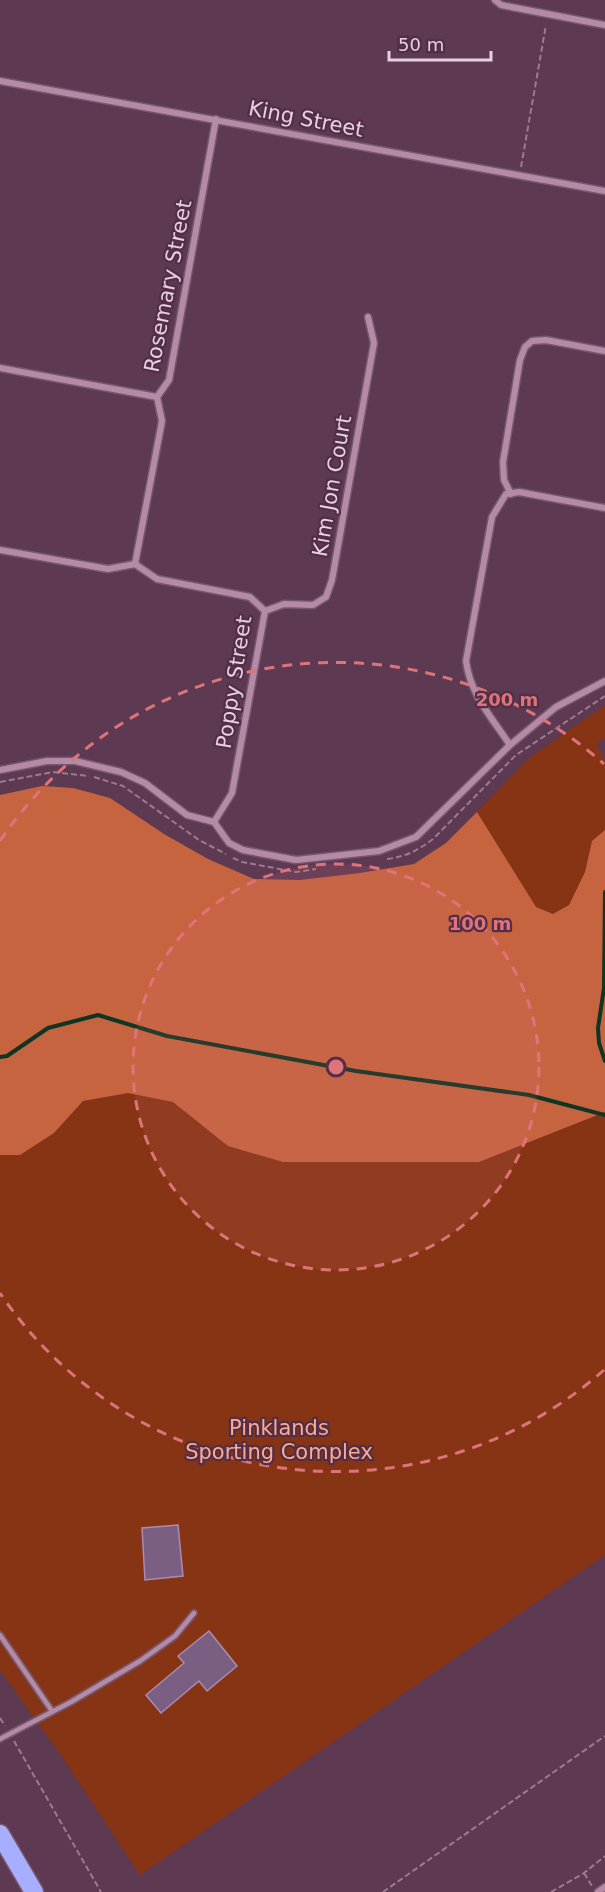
<svg xmlns="http://www.w3.org/2000/svg" width="605" height="1892" viewBox="0 0 605 1892" font-family="'DejaVu Sans',sans-serif">
  <style>
    .green { fill: #873414 }
    .forest { fill: #c76440 }
    .lines { fill: none; stroke-linecap: round; stroke-linejoin: round }
    .stream { stroke: #0f3523; stroke-width: 4 }
    .building { fill: #7b5f82; stroke: #aa8cb2; stroke-width: 1.5 }
    .lane-casing { stroke: #76586d; stroke-width: 8 }
    .street-casing { stroke: #76586d; stroke-width: 9 }
    .highway-casing { stroke: #76586d; stroke-width: 21 }
    .path { stroke: #9a7b90; stroke-width: 2; stroke-dasharray: 6 3; stroke-linecap: butt }
    .lane { stroke: #b58aa6; stroke-width: 4.5 }
    .street { stroke: #b58aa6; stroke-width: 6 }
    .highway { stroke: #a8aefe; stroke-width: 18 }
    .ring { fill: none; stroke: #de747a; stroke-width: 3; stroke-dasharray: 10 8 }
    .labels { text-anchor: middle; stroke-width: 4.5; stroke-linejoin: round; paint-order: stroke }
    .street-label { font-size: 21px; fill: #e7d0df; stroke: #522e47 }
    .park-label { font-size: 21px; fill: #faab91; stroke: #522e47 }
    .centre { fill: #de747a; stroke: #522e47; stroke-width: 3 }
    .ring-label { font-size: 18px; text-anchor: middle; font-weight: bold; fill: #de747a; stroke: #522e47; stroke-width: 4.5; stroke-linejoin: round; paint-order: stroke }
  </style>
  <rect width="100%" height="100%" fill="#5e3952"/>
  <g class="green">
    <polygon points="605,705 605,737 597,744 605,762 605,830 592,841 585,872 569,905 553,914 536,907 477,812 529,758"/>
    <polygon points="128,1093 173,1102 228,1146 284,1162 479,1162 605,1112 605,1555 140,1875 60,1754 0,1670 0,1155 20,1155 54,1133 83,1101"/>
  </g>
  <polygon class="forest" points="42,786 73,788 110,798 164,834 208,859 254,879 300,880 360,873 414,864 446,843 477,812 536,907 553,914 569,905 585,872 592,841 605,830 605,1112 479,1162 283,1162 228,1146 173,1102 128,1093 83,1101 54,1133 20,1155 0,1155 0,795"/>
  <g class="lines">
    <g class="stream">
      <polyline points="605,892 604,988 598,1028 599,1043 605,1061"/>
      <polyline points="0,1057 7,1056 48,1028 98,1015 167,1036 356,1071 529,1095 605,1115"/>
    </g>
  </g>
  <g class="building">
    <polygon points="178,1525 183,1576 145,1580 142,1528"/>
    <polygon points="209,1631 237,1666 207,1691 199,1681 161,1713 146,1695 184,1663 178,1656"/>
  </g>
  <g class="lines">
    <defs>
      <g id="lane">
        <polyline points="0,1635 52,1711"/>
        <polyline points="0,1739 71,1702 140,1661 175,1636 194,1613"/>
      </g>
      <g id="street">
        <polyline points="495,0 501,5 605,25"/>
        <polyline points="0,81 605,191"/>
        <polyline points="0,368 157,397"/>
        <polyline points="511,494 504,480 503,462 520,360 525,347 532,341 546,340 605,351"/>
        <polyline points="0,550 108,569 135,564"/>
        <polyline points="135,564 162,421 157,397 169,380 216,119"/>
        <polyline points="135,564 157,579 250,597 265,611 232,793 214,822"/>
        <polyline points="265,611 284,604 313,605 326,597 332,580 374,343 368,317"/>
        <path d="M510,745C492,718 470,694 466,661L492,517L506,494L519,492L605,508"/>
        <polyline points="0,770 47,761 75,761 121,772 145,783 187,815 214,822 229,843 243,850 296,860 379,851 416,837 510,745 556,707 605,681"/>
        <polyline points="598,1892 605,1887"/>
      </g>
      <polyline id="highway" points="0,1834 34,1892"/>
    </defs>
    <use href="#lane" class="lane-casing"/>
    <use href="#street" class="street-casing"/>
    <use href="#highway" class="highway-casing"/>
    <g class="path">
      <polyline points="521,167 546,25"/>
      <polyline points="94,777 123,786 199,840 226,854"/>
      <polyline points="0,782 53,772 89,776"/>
      <polyline points="233,858 242,862 296,872 316,869"/>
      <path d="M387,859C405,857 419,850 433,839L516,755L605,696"/>
      <polyline points="0,1718 5,1726"/>
      <polyline points="14,1741 101,1892"/>
      <polyline points="584,1873 592,1886"/>
      <polyline points="383,1892 605,1736"/>
      <polyline points="551,1892 584,1873 605,1856"/>
    </g>
    <use href="#lane" class="lane"/>
    <use href="#street" class="street"/>
    <use href="#highway" class="highway"/>
  </g>
  <circle cx="336" cy="1067" r="203" fill="#de747a" fill-opacity=".12"/>
  <g class="ring">
    <circle cx="336" cy="1067" r="203"/>
    <path d="M604 1370A405 405 0 0 1 0 1293M0 841A405 405 0 0 1 604 764"/>
  </g>
  <g class="labels">
    <g class="street-label">
      <text transform="translate(306 119) rotate(11)" y="7">King Street</text>
      <text transform="translate(168 286) rotate(-79)" y="7">Rosemary Street</text>
      <text transform="translate(332 486) rotate(-80)" y="7">Kim Jon Court</text>
      <text transform="translate(234 682) rotate(-81)" y="7">Poppy Street</text>
    </g>
    <g class="park-label">
      <text x="279" y="1435">Pinklands<tspan x="279" dy="24">Sporting Complex</tspan></text>
    </g>
  </g>
  <circle cx="336" cy="1067" r="9" class="centre"/>
  <g class="ring-label">
    <text x="507" y="706">200 m</text>
    <text x="480" y="930">100 m</text>
  </g>
  <path d="M389 51v9h102v-9" fill="none" stroke="#e7d0df" stroke-width="3"/>
  <text x="398" y="51" font-size="18" fill="#e7d0df" stroke="#522e47" stroke-width="4.5" paint-order="stroke">50 m</text>
</svg>
